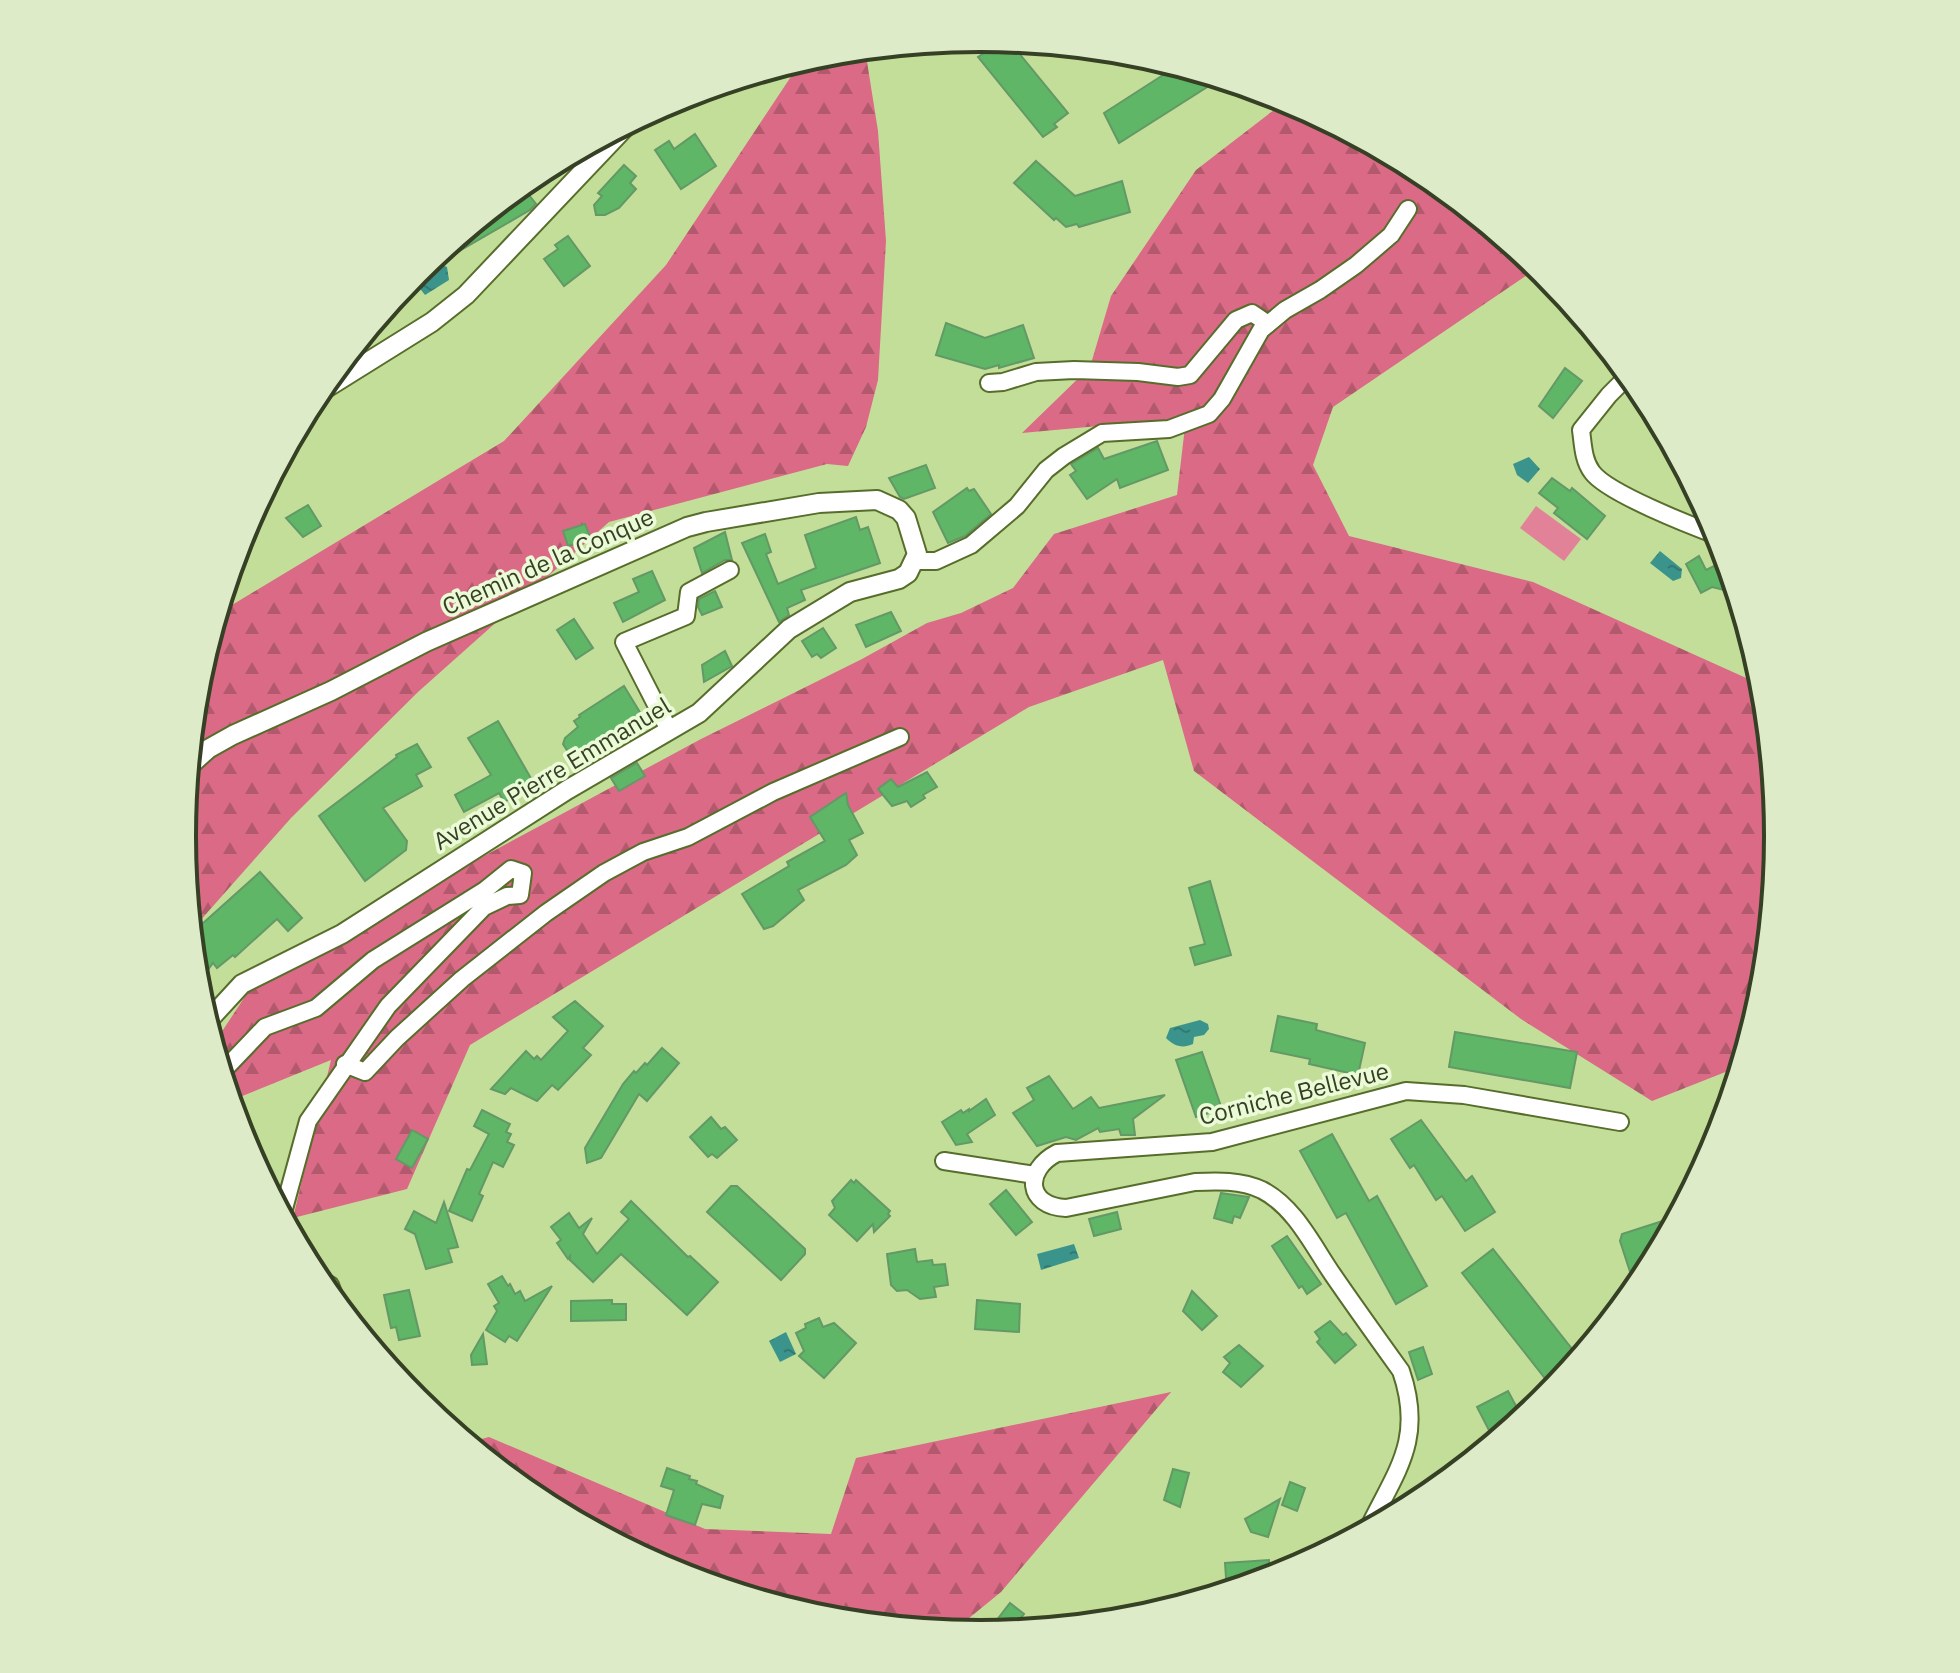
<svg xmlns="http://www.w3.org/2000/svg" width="1960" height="1673" viewBox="0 0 1960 1673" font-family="'IBM Plex Sans',sans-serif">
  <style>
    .forest { fill: url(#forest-firs) }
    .garden { fill: #e28299 }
    .water { fill: url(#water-ripples) }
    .building { fill: #5fb666; stroke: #639966; stroke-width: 2 }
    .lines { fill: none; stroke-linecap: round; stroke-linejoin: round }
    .minor-casing { stroke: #576d2b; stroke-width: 20 }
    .tertiary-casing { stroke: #576d2b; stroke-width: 22 }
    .minor { stroke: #fff; stroke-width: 16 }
    .tertiary { stroke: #fff; stroke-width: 18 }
    .labels { text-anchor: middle; stroke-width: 7; stroke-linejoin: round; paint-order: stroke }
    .street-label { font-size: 24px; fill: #364024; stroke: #ebfad7 }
    .rim { fill: none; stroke: #364024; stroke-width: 4 }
  </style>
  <defs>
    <pattern id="forest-firs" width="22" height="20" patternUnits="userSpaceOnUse" patternTransform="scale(2)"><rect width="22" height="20" fill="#da6a86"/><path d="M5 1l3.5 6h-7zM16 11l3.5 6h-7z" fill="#b2596d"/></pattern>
    <pattern id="water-ripples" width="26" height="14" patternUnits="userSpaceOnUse" patternTransform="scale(2)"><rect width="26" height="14" fill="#3b948b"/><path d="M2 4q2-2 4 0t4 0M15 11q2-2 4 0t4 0" fill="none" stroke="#327a71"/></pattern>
  </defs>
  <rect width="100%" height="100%" fill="#c3de99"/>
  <g class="forest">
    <polygon points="865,49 878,131 886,241 878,380 866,427 848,466 827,464 609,522 418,692 291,818 191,931 182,836 197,680 217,614 504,441 666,265 802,60 825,53"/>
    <polygon points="1287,100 1424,173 1539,267 1333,407 1313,465 1349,536 1533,582 1764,686 1778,837 1763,993 1740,1068 1733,1069 1652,1101 1521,1019 1194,771 1163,660 1029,707 470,1045 407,1189 293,1218 331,1060 230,1101 213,1045 250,989 421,890 701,739 862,659 927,623 961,613 1013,588 1054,534 1177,495 1186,418 1022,433 1090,367 1111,296 1196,170"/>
    <polygon points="1171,1392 1001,1592 952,1632 824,1620 674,1574 536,1500 466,1443 489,1437 705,1529 831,1534 856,1458"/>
  </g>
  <polygon class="garden" points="1536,506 1581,539 1564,561 1520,528"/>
  <g class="water">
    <polygon points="433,261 447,267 449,280 425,295 418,286 434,273"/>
    <polygon points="1529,457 1540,469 1528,483 1517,475 1513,464"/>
    <polygon points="1660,551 1682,569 1681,578 1673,581 1650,563"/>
    <path d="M1200,1020L1208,1024L1209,1029L1204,1035L1194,1037L1193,1044C1182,1049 1174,1046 1166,1038L1170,1028Z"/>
    <polygon points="1074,1244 1079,1258 1041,1270 1037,1254"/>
    <polygon points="786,1332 796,1354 780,1362 769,1341"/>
  </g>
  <g class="building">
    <polygon points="1004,40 1009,41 1068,113 1054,124 1057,127 1043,137 978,57"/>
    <polygon points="1177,66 1206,75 1212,84 1119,143 1104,113"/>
    <polygon points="695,134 716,166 681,189 655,150 669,141 674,149"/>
    <polygon points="1036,161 1075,196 1122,181 1130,212 1079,227 1077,224 1066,227 1056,218 1054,220 1014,183"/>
    <polygon points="624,165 636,176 630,183 636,189 619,208 605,215 596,215 594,205 602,196 598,193"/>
    <polygon points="525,190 536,204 530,210 442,261 437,254 487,213"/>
    <polygon points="568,236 590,266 564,286 544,259 558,249 555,245"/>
    <polygon points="946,323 985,338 1023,325 1034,358 999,368 999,365 985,369 936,355"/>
    <polygon points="1565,368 1582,381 1553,418 1539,406"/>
    <polygon points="1157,441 1168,470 1120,488 1117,479 1087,499 1070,475 1076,471 1071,464 1098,448 1104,459"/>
    <polygon points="926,465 935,488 904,499 900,497 889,478"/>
    <polygon points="1552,478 1570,491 1572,488 1605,516 1587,539 1554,513 1558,508 1539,493"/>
    <polygon points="967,488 969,491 974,489 991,514 965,536 948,543 933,512"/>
    <polygon points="308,505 321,526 303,537 286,518"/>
    <polygon points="856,517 860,530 868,527 880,563 801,590 805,600 787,608 789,615 779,622 742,543 765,534 771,552 766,554 778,584 816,568 805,535"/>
    <polygon points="585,524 591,539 568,546 563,531"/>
    <polygon points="725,532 732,560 725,560 702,573 694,548"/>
    <polygon points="1699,556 1706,570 1716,565 1729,569 1737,593 1712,587 1701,593 1686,564"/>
    <polygon points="652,571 665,600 623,622 614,603 639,592 633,579"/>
    <polygon points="715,591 722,607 702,615 698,607 699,599"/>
    <polygon points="891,612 901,631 866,647 856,625"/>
    <polygon points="574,619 593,648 576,659 557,630"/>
    <polygon points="823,628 836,648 821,658 817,654 812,657 802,641"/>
    <polygon points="725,651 732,666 704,682 702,665"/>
    <polygon points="624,686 641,714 602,739 611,750 598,758 595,754 579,769 563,744 565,738 578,727 574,721 580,717 579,715"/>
    <polygon points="498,721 536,787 504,802 499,793 464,812 455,795 491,775 468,738"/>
    <polygon points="417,744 431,767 416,775 422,786 383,808 407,841 406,850 365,881 319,816 397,757 396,755"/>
    <polygon points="637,763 645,776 619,791 611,778"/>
    <polygon points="927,772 937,787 923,795 925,798 911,807 907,801 892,806 878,789 891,779 898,787"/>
    <polygon points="846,793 848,805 863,833 849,840 857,855 846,865 798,890 804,900 773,926 764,929 742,894 789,866 787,862 825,841 810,817"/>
    <polygon points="260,872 302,918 288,931 277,919 235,957 233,955 217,968 213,963 196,986 191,934"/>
    <polygon points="1210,881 1231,955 1195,965 1190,948 1205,944 1189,888"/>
    <polygon points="575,1001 603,1026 583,1048 591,1055 558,1090 552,1085 537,1101 511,1088 505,1094 491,1089 526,1051 534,1059 537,1056 541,1060 568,1031 553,1017"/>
    <polygon points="1278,1016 1317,1024 1316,1030 1365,1043 1358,1075 1309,1064 1310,1059 1271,1051"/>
    <polygon points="1455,1032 1577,1052 1570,1088 1449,1067"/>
    <polygon points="662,1048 679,1063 647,1101 639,1094 601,1158 587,1163 585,1148 623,1084 634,1071 636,1073 645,1063 647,1065"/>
    <polygon points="1202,1052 1222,1109 1196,1117 1176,1060"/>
    <polygon points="1049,1076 1073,1109 1091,1097 1099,1108 1165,1095 1133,1119 1135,1135 1121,1135 1119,1129 1100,1132 1098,1128 1076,1140 1066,1137 1037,1146 1013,1113 1034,1100 1027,1088"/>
    <polygon points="986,1099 995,1115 967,1134 972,1142 956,1145 942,1122 961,1110 963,1113 969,1109 969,1111"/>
    <polygon points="482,1110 510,1124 506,1132 511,1134 507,1142 514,1145 503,1167 493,1162 479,1194 483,1196 472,1221 449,1211 467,1169 470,1170 489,1134 474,1126"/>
    <polygon points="711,1117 721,1129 725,1127 737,1140 717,1158 712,1154 708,1157 690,1137"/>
    <polygon points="1421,1120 1466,1181 1472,1176 1495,1212 1465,1231 1442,1196 1436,1200 1414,1165 1410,1168 1391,1139"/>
    <polygon points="412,1130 428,1139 412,1168 396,1159"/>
    <polygon points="1332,1134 1369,1201 1377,1196 1427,1286 1396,1304 1346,1213 1337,1218 1300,1151"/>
    <polygon points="851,1180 854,1183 856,1180 890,1211 888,1214 890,1216 874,1232 873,1224 857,1241 829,1215 835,1208 832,1201"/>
    <polygon points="731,1186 737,1186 805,1249 805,1254 781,1280 707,1212"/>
    <polygon points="1006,1190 1032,1222 1016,1235 990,1204"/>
    <polygon points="1221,1193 1249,1197 1240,1218 1234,1216 1232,1223 1214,1218"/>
    <polygon points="631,1201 688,1257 690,1256 718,1282 687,1315 621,1254 593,1282 570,1260 570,1256 568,1259 557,1243 561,1240 551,1227 569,1213 579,1228 592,1218 583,1234 597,1254 629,1219 621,1212"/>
    <polygon points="444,1202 458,1247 448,1249 452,1262 426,1269 415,1234 405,1229 414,1211 436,1223"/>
    <polygon points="1117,1212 1121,1229 1094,1236 1089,1219"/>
    <polygon points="1678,1216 1644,1280 1636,1290 1620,1241 1622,1234"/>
    <polygon points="1287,1236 1321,1284 1307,1294 1302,1286 1299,1288 1272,1246"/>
    <polygon points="915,1249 917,1262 932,1260 933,1265 945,1264 948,1285 934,1287 936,1297 920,1299 907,1290 897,1291 891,1285 887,1254"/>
    <polygon points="1493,1249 1580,1359 1568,1373 1551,1386 1462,1273"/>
    <polygon points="502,1276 508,1286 510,1284 515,1294 520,1291 525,1301 552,1286 517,1341 509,1336 505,1342 486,1330 497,1311 494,1306 499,1303 488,1284"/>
    <polygon points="409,1290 420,1336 399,1340 396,1327 391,1328 384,1295"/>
    <polygon points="1192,1291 1217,1316 1202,1330 1183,1311"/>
    <polygon points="612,1300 612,1304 626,1304 626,1320 571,1321 571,1301"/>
    <polygon points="977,1300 1020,1304 1019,1332 975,1329"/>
    <polygon points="819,1318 823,1327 834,1323 856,1343 824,1378 799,1356 804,1351 796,1333 806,1328 805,1324"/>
    <polygon points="1330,1321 1343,1335 1346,1333 1356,1345 1335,1363 1317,1342 1320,1339 1315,1332"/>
    <polygon points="483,1334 487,1364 472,1365 471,1355"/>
    <polygon points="1239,1345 1263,1366 1241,1387 1223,1372 1230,1363 1224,1357"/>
    <polygon points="1423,1347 1432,1374 1418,1380 1409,1352"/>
    <polygon points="1508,1391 1523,1419 1495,1442 1477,1407"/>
    <polygon points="667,1468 690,1476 689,1479 697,1481 696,1484 723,1496 720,1508 702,1504 695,1525 666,1515 674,1490 661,1486"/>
    <polygon points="1173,1469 1189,1473 1180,1507 1164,1500"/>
    <polygon points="1290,1482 1305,1488 1297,1511 1282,1505"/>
    <polygon points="1280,1499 1268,1537 1251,1532 1245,1519"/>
    <polygon points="1269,1560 1271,1579 1227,1592 1225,1563"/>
    <polygon points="1010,1603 1024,1614 1010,1632 986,1634"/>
  </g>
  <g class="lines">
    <defs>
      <g id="minor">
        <path d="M1629,375L1609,395L1581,430C1583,444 1583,460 1592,472C1607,493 1692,526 1719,536"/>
        <polyline points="989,383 1003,382 1036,372 1074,370 1138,372 1178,377 1190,375 1236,320 1252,313 1268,324"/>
        <polyline points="915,561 936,561 971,545 1017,506 1046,470 1064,456 1102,433 1169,429 1209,414 1222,399 1261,330 1285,310 1320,290 1356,265 1391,235 1408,209"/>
        <polyline points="669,730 624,642 686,616 689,592 730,570"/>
        <polyline points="345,1064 365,1072 397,1038 462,979 546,913 604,873 643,852 688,837 773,792 900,737"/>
        <polyline points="221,1073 265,1027 316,1008 373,960 485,890 511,869 523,873 520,895 507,896 484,907 388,1006 308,1121 282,1216"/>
        <polyline points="944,1161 1035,1175"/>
        <polyline points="316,1279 330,1285 339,1308"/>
        <path d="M1367,1531C1395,1472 1425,1441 1401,1371C1378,1339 1355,1307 1333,1275C1313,1246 1295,1207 1262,1190C1241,1180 1217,1181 1195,1182L1066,1208C1026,1206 1024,1170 1057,1153L1212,1142L1406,1091L1464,1095L1620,1122"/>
      </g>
      <g id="tertiary">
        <polyline points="315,395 432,322 466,295 630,122"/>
        <polyline points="188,767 208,749 233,735 331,691 426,642 687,527 706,522 819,503 877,500 899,510 906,518 917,554 908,573 899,579 850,592 789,629 699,713 567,790 342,934 242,984 206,1023"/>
        <polyline points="770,1603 783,1607"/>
      </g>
    </defs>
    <use href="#minor" class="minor-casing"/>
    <use href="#tertiary" class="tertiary-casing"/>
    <use href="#minor" class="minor"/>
    <use href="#tertiary" class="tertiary"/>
  </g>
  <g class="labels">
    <g class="street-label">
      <text transform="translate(548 562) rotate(-24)" y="8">Chemin de la Conque</text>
      <text transform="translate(552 774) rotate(-31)" y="8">Avenue Pierre Emmanuel</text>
      <text transform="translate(1294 1094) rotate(-14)" y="8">Corniche Bellevue</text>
    </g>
  </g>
  <path d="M0 0H1960V1673H0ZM196 836a784 784 0 1 1 1568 0a784 784 0 1 1-1568 0Z" fill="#ddebc9" fill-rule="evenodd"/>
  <path class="rim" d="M196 836a784 784 0 1 1 1568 0a784 784 0 1 1-1568 0Z"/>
</svg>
